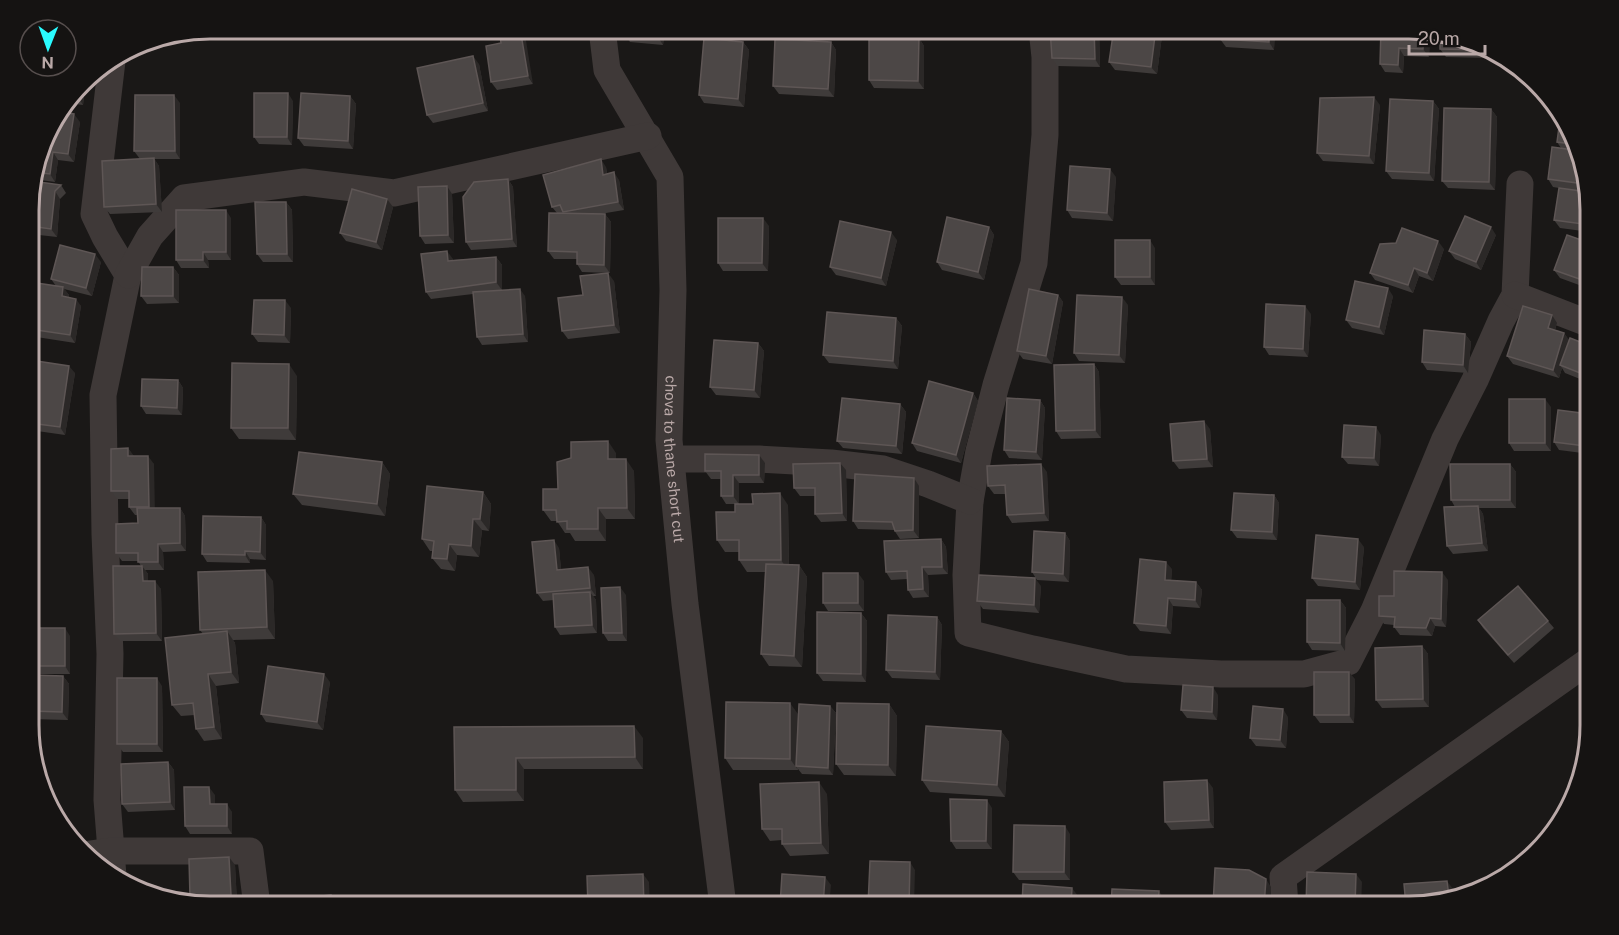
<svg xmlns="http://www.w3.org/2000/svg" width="1619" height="935" viewBox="0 0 1619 935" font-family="'Public Sans',sans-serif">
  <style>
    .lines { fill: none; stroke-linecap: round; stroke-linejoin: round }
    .minor { stroke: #3f3938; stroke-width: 27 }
    .wall { fill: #3f3b3a }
    .shaded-wall { fill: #2b2827 }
    .building { fill: #4c4746; stroke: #5e5655; stroke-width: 1.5 }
    .labels { text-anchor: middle; stroke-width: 6; stroke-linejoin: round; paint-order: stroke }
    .street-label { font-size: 15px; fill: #baa9a8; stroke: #151312 }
    .rim { fill: none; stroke: #baa9a8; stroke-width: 3 }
  </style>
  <rect width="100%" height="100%" fill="#1a1817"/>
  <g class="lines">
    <g class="minor">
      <path id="s1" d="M602,29L607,70L670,177L673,290L669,440L685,604L723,906"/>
      <polyline points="1042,29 1045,57 1045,135 1034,263 996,385 979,451 970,501 966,575 968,633 1033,649 1126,669 1221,674 1304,674 1348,662 1374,611 1445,439 1475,380 1501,321 1515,295 1520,184"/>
      <polyline points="112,61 94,214 105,237 128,275 103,395 105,534 110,654 107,800 113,876"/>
      <polyline points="128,275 150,236 184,198 304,182 394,193 648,136"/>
      <polyline points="1515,295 1590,324"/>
      <polyline points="672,459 759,459 831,463 883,469 928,484 970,501"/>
      <polyline points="90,854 111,851 250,851 257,906"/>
      <polyline points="1285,906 1283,877 1590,660"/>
    </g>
  </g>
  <g class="wall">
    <polygon points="499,28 533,84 497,90 491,82 501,43"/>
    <polygon points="665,28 663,45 630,42 625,35"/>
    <polygon points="1099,28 1100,67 1057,66 1052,58"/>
    <polygon points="1114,28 1163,28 1157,74 1115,70 1109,62"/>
    <polygon points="1275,28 1274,50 1226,47 1220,39"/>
    <polygon points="1409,28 1430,34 1429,57 1404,56 1403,73 1385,72 1380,64"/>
    <polygon points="1440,37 1491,51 1491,58 1446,57 1440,49"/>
    <polygon points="919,38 924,46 924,89 874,88 869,80"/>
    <polygon points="743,42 749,50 744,107 704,103 699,95"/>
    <polygon points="831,42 836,50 834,97 779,94 773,86"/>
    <polygon points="479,64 488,111 433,123 427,115"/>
    <polygon points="86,79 83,105 68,103"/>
    <polygon points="350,96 356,104 353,149 304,146 298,138"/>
    <polygon points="293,101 292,145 259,144 254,137"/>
    <polygon points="1433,101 1439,109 1434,181 1392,179 1386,171"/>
    <polygon points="180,103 180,159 154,159 159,166 162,212 110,214 104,207 140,159 134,151"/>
    <polygon points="1380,105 1374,164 1323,161 1317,153"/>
    <polygon points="1491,109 1497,117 1495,190 1448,188 1442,181"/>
    <polygon points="1561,112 1590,198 1590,232 1560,228 1554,220 1559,188 1553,187 1548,179 1561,148 1557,142"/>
    <polygon points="80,122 74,162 58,160 55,182 33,179 47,130"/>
    <polygon points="606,167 607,174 619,180 624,210 600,214 605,214 611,222 610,273 582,272 577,264 577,259 554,259 548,251 557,213 552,207"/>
    <polygon points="1116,177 1113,221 1072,218 1067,210"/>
    <polygon points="508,179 513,187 517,247 471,250 466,242"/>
    <polygon points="61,185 66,193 60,199 57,237 30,234 30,187"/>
    <polygon points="452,194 454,243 425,244 420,236"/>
    <polygon points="286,202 292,210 293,262 263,262 257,254"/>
    <polygon points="393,207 382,250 346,241 340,233"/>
    <polygon points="231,218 231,260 208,260 209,268 181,268 176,260"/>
    <polygon points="769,226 768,271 723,271 718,263"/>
    <polygon points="989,227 994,235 984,280 942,270 937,262"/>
    <polygon points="1496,235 1481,270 1455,259 1449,251"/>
    <polygon points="897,240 886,286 836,275 830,267"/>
    <polygon points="1590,243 1590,289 1560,278 1554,270"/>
    <polygon points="1155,248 1155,285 1121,285 1115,277"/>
    <polygon points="1444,249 1433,281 1419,276 1413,293 1375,280 1370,273"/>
    <polygon points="496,257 502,265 502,290 525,296 528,342 482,345 477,337 473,294 431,299 426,292 453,259 453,260"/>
    <polygon points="101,262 92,296 64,289 69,295 69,297 81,306 75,343 30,336 30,282 56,286 51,279"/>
    <polygon points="173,267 179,275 179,303 147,304 141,296"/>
    <polygon points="614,281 620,333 568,339 562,331 583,295"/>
    <polygon points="1058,295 1063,302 1052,364 1023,359 1017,351"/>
    <polygon points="1393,296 1384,335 1352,328 1346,320"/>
    <polygon points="1128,305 1125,363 1079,361 1074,353"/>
    <polygon points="291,308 290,343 258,342 252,334"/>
    <polygon points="1311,314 1308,357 1269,355 1264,347"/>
    <polygon points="896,318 902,326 898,369 829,363 823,355"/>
    <polygon points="1557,323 1555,330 1564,333 1569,341 1588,345 1590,338 1590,383 1565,373 1562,368 1559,378 1513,364 1507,356"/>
    <polygon points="1465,334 1471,342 1468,373 1427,370 1422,362"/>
    <polygon points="758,343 764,351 760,398 716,395 710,387"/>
    <polygon points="30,360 75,373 65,435 30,430"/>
    <polygon points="1094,364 1099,372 1101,438 1061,439 1056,431"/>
    <polygon points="297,376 296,440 239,439 231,428"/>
    <polygon points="178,380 183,388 182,415 146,414 141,406"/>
    <polygon points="973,393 978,401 961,463 917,451 912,443"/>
    <polygon points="1040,400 1045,408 1042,460 1009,458 1004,450"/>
    <polygon points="900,404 906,412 902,454 843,448 837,441"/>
    <polygon points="1551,407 1551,451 1514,451 1509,443"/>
    <polygon points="1589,414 1590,415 1590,454 1559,450 1554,442"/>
    <polygon points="1210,429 1213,467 1179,469 1173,461"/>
    <polygon points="1381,435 1379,466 1348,464 1342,457"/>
    <polygon points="128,448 133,456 154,464 154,508 180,508 185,516 186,551 163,552 164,570 145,570 148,574 148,581 161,589 162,641 120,641 114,634 141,566 138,561 122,561 116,553 138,523 137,515 135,515 129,507 129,499 117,499 111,491"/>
    <polygon points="616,453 616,459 634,471 635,519 606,519 606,541 575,541 570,533 565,533 557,521 551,521 543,510 558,489"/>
    <polygon points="759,455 765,463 764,483 739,483 739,504 788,505 789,565 799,565 807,577 802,667 769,666 761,654 765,572 747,572 739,560 739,552 725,552 717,540 735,512 735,504 726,504 721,496 721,479 711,479 705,471"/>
    <polygon points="382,462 390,474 385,516 302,505 293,494"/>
    <polygon points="1510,464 1516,472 1516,508 1479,508 1483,514 1488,551 1453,554 1447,546 1455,507 1451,500"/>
    <polygon points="846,470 847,521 821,522 815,514 815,496 800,496 794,488"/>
    <polygon points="1047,472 1049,521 1012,523 1007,515 1006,494 994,494 988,486"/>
    <polygon points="919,486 919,538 900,539 894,530 858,529 853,521"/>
    <polygon points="483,492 491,504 489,531 482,530 479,557 457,555 455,571 441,569 432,558 433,551 430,551 422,539"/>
    <polygon points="1274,495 1279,503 1277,540 1237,538 1231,530"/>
    <polygon points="261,517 266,525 266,560 250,559 250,563 207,562 202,554"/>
    <polygon points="1065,533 1070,541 1069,582 1037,580 1032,572"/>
    <polygon points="941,539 946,547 948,574 928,575 929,597 913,598 908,590 907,579 891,580 886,572"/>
    <polygon points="1364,547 1360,590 1318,586 1312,578"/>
    <polygon points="559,548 561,570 594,575 596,596 593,596 596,600 597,633 560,635 555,627 554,600 543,601 537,593"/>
    <polygon points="1172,569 1171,580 1196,582 1202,590 1200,608 1173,606 1171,634 1140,631 1134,623"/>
    <polygon points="1448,580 1446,627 1435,626 1432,636 1400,635 1394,627 1394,625 1384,624 1379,616 1394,596"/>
    <polygon points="273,581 275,639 233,640 235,643 239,683 216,686 222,739 204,741 196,729 195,715 181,716 172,705 203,634 200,630"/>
    <polygon points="864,581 864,611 828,611 823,603"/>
    <polygon points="1041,586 1039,613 983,609 977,601"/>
    <polygon points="626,595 627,641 608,641 603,633"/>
    <polygon points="1340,600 1346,608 1345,651 1312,650 1307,642"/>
    <polygon points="861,613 867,621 866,682 823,681 817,673"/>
    <polygon points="937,617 942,625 940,680 892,678 886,670"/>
    <polygon points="1478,620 1548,621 1554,628 1514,663 1483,628"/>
    <polygon points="30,628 70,636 70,674 30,674"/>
    <polygon points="1422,646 1428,654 1429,707 1382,708 1376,700"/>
    <polygon points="30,675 63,676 69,684 68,720 30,719"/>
    <polygon points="1355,679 1354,723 1320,723 1314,715"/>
    <polygon points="330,682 323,730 266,722 261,714"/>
    <polygon points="162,686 163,752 123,752 117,744"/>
    <polygon points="1218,695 1217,720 1187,718 1181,710"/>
    <polygon points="889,704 897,716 896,776 844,775 836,764"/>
    <polygon points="830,706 836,713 833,775 802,774 798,769 798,770 733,770 725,758 798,714"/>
    <polygon points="1288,717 1286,748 1256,746 1250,738"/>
    <polygon points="454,727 643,738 643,769 524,769 524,801 463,802 455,790"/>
    <polygon points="1001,731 1009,742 1005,797 930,792 922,780"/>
    <polygon points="168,762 174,770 175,810 128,812 122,804"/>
    <polygon points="1213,788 1214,828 1171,830 1165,822"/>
    <polygon points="827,794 829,854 790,856 782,844 782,840 770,841 762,829"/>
    <polygon points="215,795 215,804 232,812 232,834 190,834 185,826"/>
    <polygon points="992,808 992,849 956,849 951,841"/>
    <polygon points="1070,834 1070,880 1019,880 1013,872"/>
    <polygon points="235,865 237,903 203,905 194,902 190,897"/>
  </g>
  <g class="shaded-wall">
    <polygon points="520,28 524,28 533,84 528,76"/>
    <polygon points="659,28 665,28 663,45 658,37"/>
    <polygon points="1094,28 1099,28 1100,67 1095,59"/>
    <polygon points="1156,28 1163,28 1157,74 1151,67"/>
    <polygon points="1269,28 1275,28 1274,50 1269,42"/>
    <polygon points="1424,33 1430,34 1429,57 1423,49"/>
    <polygon points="919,38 924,46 924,89 918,81"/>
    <polygon points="743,42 749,50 744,107 738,99"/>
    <polygon points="831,42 836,50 834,97 828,89"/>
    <polygon points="1399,48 1404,56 1403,73 1398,65"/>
    <polygon points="1485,49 1491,51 1491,58 1485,50"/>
    <polygon points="473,56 479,64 488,111 483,103"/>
    <polygon points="86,79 83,105 78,97 78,89"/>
    <polygon points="288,93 293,101 292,145 287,137"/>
    <polygon points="174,95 180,103 180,159 175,151"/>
    <polygon points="350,96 356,104 353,149 348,141"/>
    <polygon points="1374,97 1380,105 1374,164 1369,156"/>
    <polygon points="1433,101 1439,109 1434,181 1429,173"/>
    <polygon points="1491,109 1497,117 1495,190 1489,182"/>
    <polygon points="74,114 80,122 74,162 68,154"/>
    <polygon points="53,152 58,160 55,182 50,174"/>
    <polygon points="154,158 159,166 162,212 156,204"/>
    <polygon points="601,159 606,167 608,183 603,175"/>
    <polygon points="1110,169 1116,177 1113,221 1107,213"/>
    <polygon points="614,172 619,180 624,210 618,202"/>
    <polygon points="508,179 513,187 517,247 512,239"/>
    <polygon points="447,186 452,194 454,243 448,235"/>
    <polygon points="55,191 60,199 57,237 51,229"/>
    <polygon points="387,199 393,207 382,250 376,242"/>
    <polygon points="286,202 292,210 293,262 287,254"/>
    <polygon points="226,210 231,218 231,260 226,252"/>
    <polygon points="605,214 611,222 610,273 604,265"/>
    <polygon points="763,218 769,226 768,271 762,263"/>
    <polygon points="989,227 994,235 984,280 978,272"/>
    <polygon points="1491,227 1496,235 1481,270 1476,262"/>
    <polygon points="891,232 897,240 886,286 881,278"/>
    <polygon points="1150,240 1155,248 1155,285 1150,277"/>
    <polygon points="1438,241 1444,249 1433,281 1427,273"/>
    <polygon points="447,251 453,259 453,269 448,261"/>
    <polygon points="203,252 208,260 209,268 203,260"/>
    <polygon points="95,254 101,262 92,296 86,288"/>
    <polygon points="496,257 502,265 502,290 496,282"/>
    <polygon points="173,267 179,275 179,303 173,296"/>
    <polygon points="1414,268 1419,276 1413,293 1408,285"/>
    <polygon points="608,273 614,281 620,333 614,325"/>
    <polygon points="63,287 69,295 68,304 62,296"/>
    <polygon points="1388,288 1393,296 1384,335 1379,327"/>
    <polygon points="520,289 525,296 528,342 523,334"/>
    <polygon points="1058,295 1063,302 1052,364 1046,356"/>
    <polygon points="1122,297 1128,305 1125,363 1119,355"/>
    <polygon points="76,299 81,306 75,343 70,335"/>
    <polygon points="285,300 291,308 290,343 284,335"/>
    <polygon points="1305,306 1311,314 1308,357 1303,349"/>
    <polygon points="1552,315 1557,323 1553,336 1548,328"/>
    <polygon points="896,318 902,326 898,369 893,361"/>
    <polygon points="1564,333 1570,341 1560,365 1562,368 1559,378 1553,370"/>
    <polygon points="1465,334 1471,342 1468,373 1463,365"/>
    <polygon points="758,343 764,351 760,398 754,390"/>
    <polygon points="289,364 297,376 296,440 288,428"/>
    <polygon points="1094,364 1099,372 1101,438 1095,430"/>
    <polygon points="69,366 75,373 65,435 60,427"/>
    <polygon points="178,380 183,388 182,415 177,408"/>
    <polygon points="973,393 978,401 961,463 956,455"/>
    <polygon points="1545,399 1551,407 1551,451 1545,443"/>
    <polygon points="1040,400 1045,408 1042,460 1036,452"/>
    <polygon points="900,404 906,412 902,454 896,446"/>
    <polygon points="1589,414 1590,415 1590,453 1585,446"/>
    <polygon points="1204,421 1210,429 1213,467 1207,459"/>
    <polygon points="1376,427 1381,435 1379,466 1374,458"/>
    <polygon points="608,441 616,453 616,471 608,459"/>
    <polygon points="128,448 134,456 128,456"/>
    <polygon points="759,455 765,463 764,483 759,475"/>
    <polygon points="148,456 154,464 155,515 149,507"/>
    <polygon points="626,459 634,471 635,519 627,508"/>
    <polygon points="382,462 390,474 385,516 377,504"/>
    <polygon points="840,463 846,470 847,521 842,513"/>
    <polygon points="1041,464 1047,472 1049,521 1044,513"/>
    <polygon points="1510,464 1516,472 1516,508 1510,500"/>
    <polygon points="733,475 739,483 739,504 733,496"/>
    <polygon points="914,478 919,486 919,538 913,530"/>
    <polygon points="483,492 491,504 489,531 480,519"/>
    <polygon points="780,493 788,505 789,572 781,560"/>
    <polygon points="1274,495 1279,503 1277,540 1272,532"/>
    <polygon points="1478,506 1483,514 1488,551 1482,543"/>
    <polygon points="180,508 185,516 186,551 180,543"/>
    <polygon points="598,508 606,519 606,541 598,529"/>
    <polygon points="261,517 266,525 266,560 260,552"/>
    <polygon points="473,519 482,530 479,557 471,546"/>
    <polygon points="1065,533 1070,541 1069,582 1063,574"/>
    <polygon points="941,539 946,547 948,574 942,567"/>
    <polygon points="1358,539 1364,547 1360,590 1355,582"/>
    <polygon points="554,540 559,548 562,578 557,570"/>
    <polygon points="158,544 163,552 164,570 158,562"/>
    <polygon points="449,544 457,555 455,571 447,559"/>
    <polygon points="245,551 250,559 250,563 245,555"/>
    <polygon points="1166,562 1172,569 1171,588 1165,580"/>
    <polygon points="799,565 807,577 802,667 794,656"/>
    <polygon points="142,566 148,574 148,589 143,581"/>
    <polygon points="588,567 594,575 596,596 590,588"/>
    <polygon points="922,567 928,575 929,597 923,589"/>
    <polygon points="265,570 273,581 275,639 267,627"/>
    <polygon points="1442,572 1448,580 1446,627 1441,619"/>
    <polygon points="858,573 864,581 864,611 858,603"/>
    <polygon points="1035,578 1041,586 1039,613 1034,605"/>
    <polygon points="155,581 161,589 162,641 156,633"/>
    <polygon points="1196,582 1202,590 1200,608 1195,600"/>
    <polygon points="620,587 626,595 627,641 622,633"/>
    <polygon points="590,592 596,600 597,633 592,625"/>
    <polygon points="1168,598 1173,606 1171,634 1166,626"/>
    <polygon points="1340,600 1346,608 1345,651 1340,643"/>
    <polygon points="861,613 867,621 866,682 861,674"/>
    <polygon points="937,617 942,625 940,680 935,672"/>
    <polygon points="1430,618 1435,626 1432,636 1426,628"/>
    <polygon points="65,628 70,636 70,674 65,666"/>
    <polygon points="227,631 235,643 239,683 231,672"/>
    <polygon points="1422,646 1428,654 1429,707 1423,699"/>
    <polygon points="1349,672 1355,679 1354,723 1349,715"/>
    <polygon points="208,674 216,686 222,739 214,727"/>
    <polygon points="324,674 330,682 323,730 317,722"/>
    <polygon points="63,676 69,684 68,720 62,712"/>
    <polygon points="157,678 162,686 163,752 157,744"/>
    <polygon points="1213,687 1218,695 1217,720 1212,712"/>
    <polygon points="790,703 798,714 796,766 798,770 790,759"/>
    <polygon points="889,704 897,716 896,776 888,765"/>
    <polygon points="830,706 836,713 833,775 828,768"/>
    <polygon points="1283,709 1288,717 1286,748 1280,740"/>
    <polygon points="634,726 643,738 643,769 635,757"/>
    <polygon points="1001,731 1009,742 1005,797 997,785"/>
    <polygon points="516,758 524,769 524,801 516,790"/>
    <polygon points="168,762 174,770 175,810 170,802"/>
    <polygon points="1207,780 1213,788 1214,828 1209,820"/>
    <polygon points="819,782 827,794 829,854 821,843"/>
    <polygon points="209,787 215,795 215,812 210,804"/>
    <polygon points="987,800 992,808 992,849 986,841"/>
    <polygon points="227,804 232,812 232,834 227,826"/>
    <polygon points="1065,826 1070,834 1070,880 1064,872"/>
    <polygon points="229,857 235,865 237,903 231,895"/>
    <polygon points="910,862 915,870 914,906 909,906"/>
    <polygon points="643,874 649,882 650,906 644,906"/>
    <polygon points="1356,874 1362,882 1361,906 1355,906"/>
    <polygon points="825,877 831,885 829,906 823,906"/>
    <polygon points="1266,879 1271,887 1270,906 1264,906"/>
    <polygon points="1447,881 1453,889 1453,896 1449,897"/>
    <polygon points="1072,888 1078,896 1077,906 1071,906"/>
    <polygon points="1159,891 1164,899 1164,906 1158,906"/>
    <polygon points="331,895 337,903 337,906 332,906"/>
  </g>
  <g class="building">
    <polygon points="499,28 520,28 528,76 491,82 486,46 501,43"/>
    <polygon points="625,28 659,28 658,37 625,35"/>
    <polygon points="1050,28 1094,28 1095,59 1052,58"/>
    <polygon points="1114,28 1156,28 1151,67 1109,62"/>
    <polygon points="1221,28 1269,28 1269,42 1220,39"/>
    <polygon points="1381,28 1409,28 1424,33 1423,49 1399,48 1398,65 1380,64"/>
    <polygon points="869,37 919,38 918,81 869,80"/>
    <polygon points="1440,37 1485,49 1485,50 1440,49"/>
    <polygon points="704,38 743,42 738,99 699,95"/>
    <polygon points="775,39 831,42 828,89 773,86"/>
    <polygon points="473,56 483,103 427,115 417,68"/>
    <polygon points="78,89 78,97 73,96"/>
    <polygon points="254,93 288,93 287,137 254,137"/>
    <polygon points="301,93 350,96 348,141 298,138"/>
    <polygon points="135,95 174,95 175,151 134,151"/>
    <polygon points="1374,97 1369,156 1317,153 1320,98"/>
    <polygon points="1390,99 1433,101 1429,173 1386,171"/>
    <polygon points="1444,108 1491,109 1489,182 1442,181"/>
    <polygon points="61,112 74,114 68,154 53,152 50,174 35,172 47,130"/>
    <polygon points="1561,112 1572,144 1557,142"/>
    <polygon points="1552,147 1574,150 1585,184 1548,179"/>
    <polygon points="154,158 156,204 104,207 102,161"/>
    <polygon points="601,159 603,175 614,172 618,202 563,212 560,205 552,207 543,175"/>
    <polygon points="1070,166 1110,169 1107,213 1067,210"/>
    <polygon points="508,179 512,239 466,242 463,197 474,182"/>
    <polygon points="32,181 61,185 55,191 51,229 30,226 30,187"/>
    <polygon points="447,186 448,235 420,236 418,187"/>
    <polygon points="1559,188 1588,192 1590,198 1590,225 1554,220"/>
    <polygon points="352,189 387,199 376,242 340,233"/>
    <polygon points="255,202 286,202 287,254 257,254"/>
    <polygon points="176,210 226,210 226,252 203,252 203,260 176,260"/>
    <polygon points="549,213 605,214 604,265 577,264 577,252 548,251"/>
    <polygon points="1465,216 1491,227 1476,262 1449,251"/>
    <polygon points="947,217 989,227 978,272 937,262"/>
    <polygon points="718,218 763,218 762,263 718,263"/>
    <polygon points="840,221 891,232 881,278 830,267"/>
    <polygon points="1402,228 1438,241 1427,273 1414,268 1408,285 1370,273 1380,244 1396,243"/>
    <polygon points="1567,235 1590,243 1590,277 1588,282 1554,270"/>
    <rect x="1115" y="240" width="35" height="37"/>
    <polygon points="60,245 95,254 86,288 51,279"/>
    <polygon points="447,251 448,261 496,257 496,282 426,292 421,254"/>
    <polygon points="142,267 173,267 173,296 141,296"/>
    <polygon points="608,273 614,325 562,331 558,298 583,295 580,276"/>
    <polygon points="1355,281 1388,288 1379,327 1346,320"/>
    <polygon points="30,282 63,287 62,296 76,299 70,335 30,329"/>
    <polygon points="520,289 523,334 477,337 473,292"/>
    <polygon points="1029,289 1058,295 1046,356 1017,351"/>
    <polygon points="1077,295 1122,297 1119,355 1074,353"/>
    <polygon points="254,300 285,300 284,335 252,334"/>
    <polygon points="1266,304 1305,306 1303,349 1264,347"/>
    <polygon points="1523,306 1552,315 1548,328 1564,333 1553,370 1507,356"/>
    <polygon points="827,312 896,318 893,361 823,355"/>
    <polygon points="1424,330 1465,334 1463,365 1422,362"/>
    <polygon points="1570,338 1588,345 1590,338 1590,377 1560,365"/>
    <polygon points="714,340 758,343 754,390 710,387"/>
    <polygon points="30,360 69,366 60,427 30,423"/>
    <polygon points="232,363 289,364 288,428 231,428"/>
    <polygon points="1094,364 1095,430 1056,431 1054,365"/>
    <polygon points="142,379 178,380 177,408 141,406"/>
    <polygon points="929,381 973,393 956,455 912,443"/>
    <polygon points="842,398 900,404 896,446 837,441"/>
    <polygon points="1007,398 1040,400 1036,452 1004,450"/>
    <rect x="1509" y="399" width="36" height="44"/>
    <polygon points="1558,410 1589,414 1585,446 1554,442"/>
    <polygon points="1204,421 1207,459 1173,461 1170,424"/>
    <polygon points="1344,425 1376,427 1374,458 1342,457"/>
    <polygon points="608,441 608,459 626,459 627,508 598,508 598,529 567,529 567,521 557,522 556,510 543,510 543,489 558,489 557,462 571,458 571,442"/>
    <polygon points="128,448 128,456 148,456 149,507 129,507 129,491 111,491 111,449"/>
    <polygon points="299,452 382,462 377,504 293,494"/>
    <polygon points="705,454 759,455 759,475 733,475 733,496 721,496 721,471 705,471"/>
    <polygon points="840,463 842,513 815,514 815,488 794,488 793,464"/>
    <polygon points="1041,464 1044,513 1007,515 1005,485 988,486 987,466"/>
    <polygon points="1450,464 1510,464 1510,500 1451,500"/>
    <polygon points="855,474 914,478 913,530 895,531 892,522 853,521"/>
    <polygon points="427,486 483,492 480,519 473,519 471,546 449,544 447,559 432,558 434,541 422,539"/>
    <polygon points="780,493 781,560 739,560 739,540 717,540 716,512 735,512 735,504 753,504 752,494"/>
    <polygon points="1234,493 1274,495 1272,532 1231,530"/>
    <polygon points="1478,506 1482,543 1447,546 1444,507"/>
    <polygon points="137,508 180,508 180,543 158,544 158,562 138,562 138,553 116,553 116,524 138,523"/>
    <polygon points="203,516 261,517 260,552 245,551 245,555 202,554"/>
    <polygon points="1034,531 1065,533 1063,574 1032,572"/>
    <polygon points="1316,535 1358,539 1355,582 1312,578"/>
    <polygon points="941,539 942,567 922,567 923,589 908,590 907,571 886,572 884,541"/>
    <polygon points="554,540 557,570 588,567 590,588 537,593 532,542"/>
    <polygon points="1140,559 1166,562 1165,580 1196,582 1195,600 1168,598 1166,626 1134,623"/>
    <polygon points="766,564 799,565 794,656 761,654"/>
    <polygon points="113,566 142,566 143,581 155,581 156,633 114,634"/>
    <polygon points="265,570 267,627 200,630 198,572"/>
    <polygon points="1394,571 1442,572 1441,619 1430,618 1426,628 1394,627 1395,617 1379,616 1379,596 1394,596"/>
    <rect x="823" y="573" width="35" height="30"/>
    <polygon points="979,575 1035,578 1034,605 977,601"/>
    <polygon points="1518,586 1548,621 1508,655 1478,620"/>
    <polygon points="620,587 622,633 603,633 601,588"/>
    <polygon points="590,592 592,625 555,627 553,594"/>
    <polygon points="1307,600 1340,600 1340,643 1307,642"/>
    <polygon points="817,612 861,613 861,674 817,673"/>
    <polygon points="888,615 937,617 935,672 886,670"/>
    <rect x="30" y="628" width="35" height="38"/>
    <polygon points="227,631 231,672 208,674 214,727 196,729 193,703 172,705 165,638"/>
    <polygon points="1422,646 1423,699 1376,700 1375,648"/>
    <polygon points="268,666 324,674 317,722 261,714"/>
    <rect x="1314" y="672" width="35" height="43"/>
    <polygon points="30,675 63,676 62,712 30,711"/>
    <rect x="117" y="678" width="40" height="66"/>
    <polygon points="1183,685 1213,687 1212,712 1181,710"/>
    <polygon points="726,702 790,703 790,759 725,758"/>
    <polygon points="837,703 889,704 888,765 836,764"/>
    <polygon points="799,704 830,706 828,768 796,766"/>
    <polygon points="1253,706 1283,709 1280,740 1250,738"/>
    <polygon points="634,726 635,757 516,758 516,790 455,790 454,727"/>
    <polygon points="926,726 1001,731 997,785 922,780"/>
    <polygon points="168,762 170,802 122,804 121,764"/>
    <polygon points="1207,780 1209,820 1165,822 1164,782"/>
    <polygon points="819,782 821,843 782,844 782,829 762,829 760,784"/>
    <polygon points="184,787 209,787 210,804 227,804 227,826 185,826"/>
    <polygon points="950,799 987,800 986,841 951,841"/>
    <polygon points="1014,825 1065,826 1064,872 1013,872"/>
    <polygon points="229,857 231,895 190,897 189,859"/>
    <polygon points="870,861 910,862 909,906 868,906"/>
    <polygon points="1215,868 1249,870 1266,879 1264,906 1213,906"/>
    <polygon points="1307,872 1356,874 1355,906 1306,906"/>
    <polygon points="643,874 644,906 588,906 587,876"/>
    <polygon points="782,874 825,877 823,906 780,906"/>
    <polygon points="1447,881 1449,897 1420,906 1406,906 1404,884"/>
    <polygon points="1023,884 1072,888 1071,906 1022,906"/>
    <polygon points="1112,889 1159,891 1158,906 1111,906"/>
    <polygon points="331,895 332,906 281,906 280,900"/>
  </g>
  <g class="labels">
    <g class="street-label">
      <text dy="5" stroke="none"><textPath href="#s1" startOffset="448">chova to thane short cut</textPath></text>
    </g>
  </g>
  <path d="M0 0H1619V935H0ZM210 39H1409A171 171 0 0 1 1580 210V725A171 171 0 0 1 1409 896H210A171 171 0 0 1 39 725V210A171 171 0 0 1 210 39Z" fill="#151312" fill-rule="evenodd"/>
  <path class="rim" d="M210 39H1409A171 171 0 0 1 1580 210V725A171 171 0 0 1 1409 896H210A171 171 0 0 1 39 725V210A171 171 0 0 1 210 39Z"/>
  <g transform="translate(48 48) rotate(181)"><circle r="28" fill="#151312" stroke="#574f4e" stroke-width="1.5"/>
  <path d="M0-4.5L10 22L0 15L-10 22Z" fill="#2afbff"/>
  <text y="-9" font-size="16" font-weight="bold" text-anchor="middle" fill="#baa9a8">N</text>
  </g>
  <path d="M1409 45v9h76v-9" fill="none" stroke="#baa9a8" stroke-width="3"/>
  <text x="1418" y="45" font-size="18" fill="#baa9a8" stroke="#151312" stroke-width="4.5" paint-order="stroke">20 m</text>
</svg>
